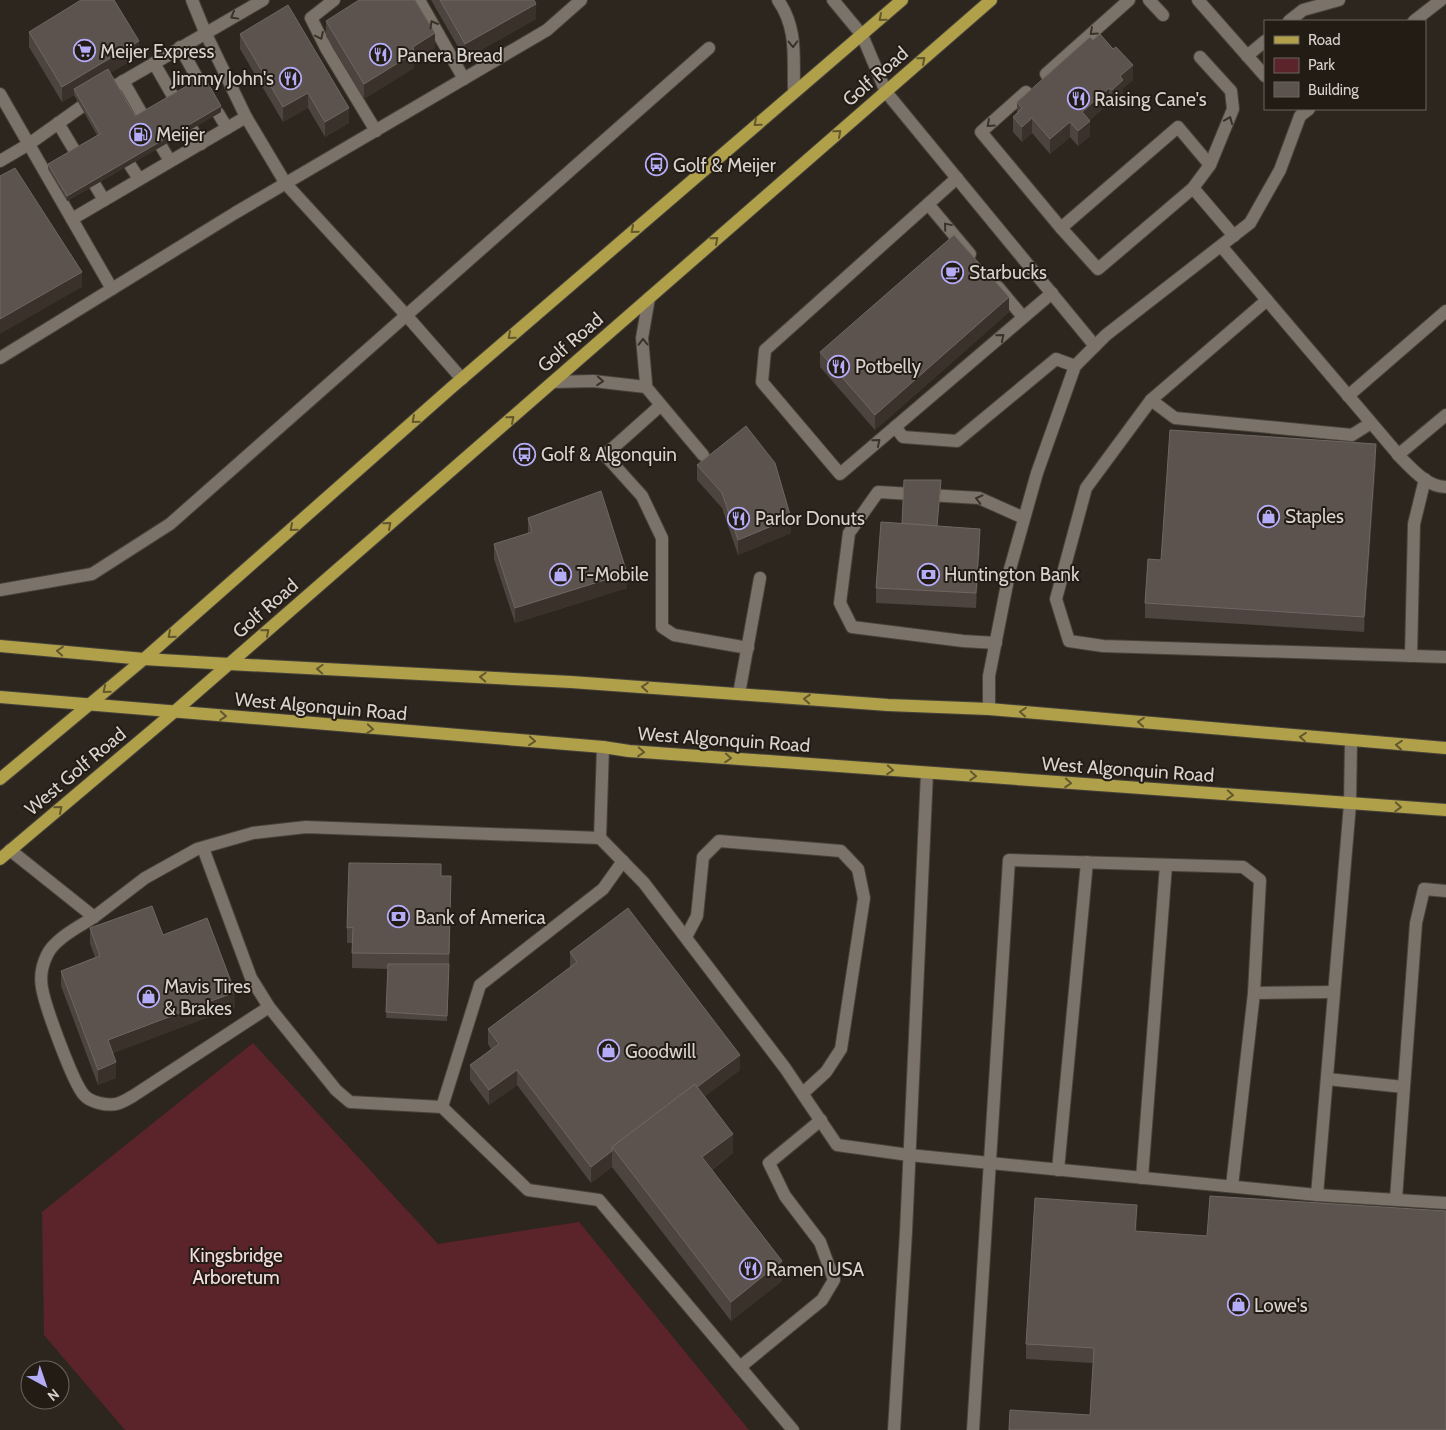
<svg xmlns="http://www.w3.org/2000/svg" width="1446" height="1430" viewBox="0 0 1446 1430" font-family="Cabin,sans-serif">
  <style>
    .green { fill: #5b232a }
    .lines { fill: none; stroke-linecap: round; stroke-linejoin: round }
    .lane-casing { stroke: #47423b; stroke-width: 14 }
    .primary-casing { stroke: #47423b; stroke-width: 14 }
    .lane { stroke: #7b7269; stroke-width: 12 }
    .primary { stroke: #b0a04a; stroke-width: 12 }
    .wall { fill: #4d433f }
    .shaded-wall { fill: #3a312b }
    .building { fill: #5c524e; stroke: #6f6662 }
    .oneway { stroke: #39322a }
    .oneway2 { stroke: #62572d }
    .labels { text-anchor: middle; stroke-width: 4; stroke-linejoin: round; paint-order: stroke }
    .poi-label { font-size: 19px; fill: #d7d2cd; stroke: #231c15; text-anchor: start }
    .street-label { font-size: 19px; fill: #d7d2cd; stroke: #231c15 }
    .park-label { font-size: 19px; fill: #f5dedf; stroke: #231c15 }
  </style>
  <rect width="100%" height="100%" fill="#2d261e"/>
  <polygon class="green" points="253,1043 438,1244 579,1222 749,1430 125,1430 44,1335 42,1212"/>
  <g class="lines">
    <defs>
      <g id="lane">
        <polyline points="192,0 205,32 246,117 286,184 406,315 462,379"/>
        <polyline points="334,0 311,18 327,50 376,131"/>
        <polyline points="419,0 464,79"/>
        <path d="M778,0C798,29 793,57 794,91"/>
        <polyline points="833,0 862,35 886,92 1095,346"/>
        <polyline points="1149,0 1163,15"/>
        <polyline points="1198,0 1265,76"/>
        <polyline points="1289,21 1303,10 1339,0"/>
        <polyline points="1414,21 1441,0"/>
        <polyline points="180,47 200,83"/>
        <polyline points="1247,56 1265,41"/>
        <polyline points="1200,57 1231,91 1233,109 1210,165"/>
        <polyline points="154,63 174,98"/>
        <polyline points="1046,74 1129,0"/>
        <polyline points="123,81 143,116"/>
        <polyline points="115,86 263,0"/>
        <polyline points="1026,92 981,132 1061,228"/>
        <polyline points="0,94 112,289"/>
        <polyline points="218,113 227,128"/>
        <polyline points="58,123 76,153"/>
        <polyline points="192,129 201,144"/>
        <polyline points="161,146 170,161"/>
        <polyline points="0,161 29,144 81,107"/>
        <polyline points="130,165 139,179"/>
        <polyline points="957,178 765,350 762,382 840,474 1052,293"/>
        <polyline points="95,185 104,200"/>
        <polyline points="1193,188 1098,269 1061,228 1178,127 1210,165 1193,188 1234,236"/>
        <polyline points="928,204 970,254"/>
        <polyline points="72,219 246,117"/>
        <path d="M1221,246L1402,459C1414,471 1428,487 1446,487"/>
        <polyline points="998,287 1023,317"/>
        <polyline points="649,298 642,338 646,383 646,387 661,405"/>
        <polyline points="1267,300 1151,400 1086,488 1056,599 1069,641 1103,646 1446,657"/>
        <polyline points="0,358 235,213 547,30 581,0"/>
        <polyline points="553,382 593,381 646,387"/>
        <polyline points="1348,396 1446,311"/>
        <polyline points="1151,400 1175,418 1352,435 1371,423"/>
        <polyline points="895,427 903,437 957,441 1056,359 1075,366"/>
        <polyline points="703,455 661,405 605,455 642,496 662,538 662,627 674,635 748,648"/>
        <polyline points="1398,455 1446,415"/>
        <polyline points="0,590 92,574 170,524 709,48"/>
        <polyline points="996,643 963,641 852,627 840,603 849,533 878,492 979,498 1024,518"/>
        <polyline points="1411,656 1414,524 1425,479"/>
        <polyline points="739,694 760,578"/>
        <polyline points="989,709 989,676 1010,569 1037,473 1075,366 1106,335 1250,223 1280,170 1300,116 1309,109"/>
        <polyline points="603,747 600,838 644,883 785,1068 837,1145 909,1155 1317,1195 1446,1203"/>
        <polyline points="203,848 251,978 269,1007 336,1090 350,1102 442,1107 528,1190 599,1200 793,1430"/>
        <polyline points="10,850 94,917 145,878 197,849 253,833 306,827 600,838"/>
        <path d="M94,917C80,926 54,939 47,955C42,965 40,977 42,988C45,1006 73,1083 84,1095C90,1102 106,1106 116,1104C121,1103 128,1099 133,1096L269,1007"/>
        <polyline points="686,937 697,916 703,857 719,841 841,851 858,869 864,898 841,1049 826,1072 803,1093"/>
        <polyline points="1327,1079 1404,1087 1396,1199"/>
        <polyline points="1404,1087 1416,923 1424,889 1446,891"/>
        <polyline points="442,1107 480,985 603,889 623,861"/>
        <polyline points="1058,1170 1087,862"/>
        <polyline points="1142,1178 1166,865"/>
        <polyline points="1232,1186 1254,993 1333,992"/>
        <polyline points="1317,1195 1350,804 1351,741"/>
        <polyline points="740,1367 822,1300 834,1280 820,1242 785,1196 769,1163 821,1120"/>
        <polyline points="894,1430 906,1232 927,773"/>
        <polyline points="973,1430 1009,860 1243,867 1260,880 1254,993"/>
      </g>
      <g id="primary">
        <polyline points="0,646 144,659 229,664 571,682 888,705 989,709 1446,748"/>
        <polyline points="0,697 603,747 629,751 1446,810"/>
        <polyline points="0,779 144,659 451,388 902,0"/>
        <polyline points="0,859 174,712 991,0"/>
      </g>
    </defs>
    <use href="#lane" class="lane-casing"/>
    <use href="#primary" class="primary-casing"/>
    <use href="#lane" class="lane"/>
    <use href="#primary" class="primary"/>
  </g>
  <g class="wall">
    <polygon points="431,0 534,0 536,19 465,59"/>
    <polygon points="326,21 435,48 414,61 414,68 364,99 326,36"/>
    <polygon points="29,32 139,56 110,73 135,116 221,112 67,201 48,169 48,164 97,135 74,95 62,102 29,47"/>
    <polygon points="240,34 349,123 325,137 308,108 283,122 240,49"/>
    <polygon points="1133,80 1123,88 1123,95 1112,106 1109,103 1089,121 1090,136 1078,146 1070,137 1050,154 1032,133 1022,142 1013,132 1013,117 1017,113 1017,102"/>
    <polygon points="1009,312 875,430 820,367 820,352"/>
    <polygon points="1376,459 1364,632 1145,618 1145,603 1161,560"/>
    <polygon points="697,465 791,533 738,555 722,508 697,480"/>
    <polygon points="941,485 937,526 980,545 976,608 876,603 876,588"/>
    <polygon points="528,518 627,588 515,623 494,559 494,544 528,533"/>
    <polygon points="441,876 451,876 449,970 447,1021 386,1018 388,969 352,968 352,943 347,943 347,928"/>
    <polygon points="90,928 163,935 235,1007 113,1053 116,1078 98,1085 61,986 61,971 95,957 90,944"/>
    <polygon points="570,952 740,1070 705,1096 733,1153 712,1170 782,1281 731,1321 612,1167 591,1183 517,1085 489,1105 470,1080 470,1065 491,1049 488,1044 488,1029 570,967"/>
    <polygon points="1446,1211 1093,1363 1026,1359 1026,1344 1137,1220 1136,1232 1207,1236"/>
  </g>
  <g class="shaded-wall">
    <polygon points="536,4 536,19 465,59 465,44"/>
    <polygon points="435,33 435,48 414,61 414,68 364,99 364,84 413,47"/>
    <polygon points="139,41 139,56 76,93 74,89 74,95 62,102 62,87"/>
    <polygon points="1133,65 1133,80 1123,88 1123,95 1112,106 1112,90 1120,76"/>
    <polygon points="1109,88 1109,103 1082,127 1082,112"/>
    <polygon points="308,93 308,108 283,122 283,107"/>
    <polygon points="221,106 221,112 67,201 67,196"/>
    <polygon points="349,108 349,123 325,137 325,122"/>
    <polygon points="1032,118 1032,133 1022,142 1022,127"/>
    <polygon points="1090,121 1090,136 1078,146 1078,131"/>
    <polygon points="1070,122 1070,137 1050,154 1050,139"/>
    <polygon points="82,272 82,287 0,334 0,319"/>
    <polygon points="1009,297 1009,312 875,430 875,415"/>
    <polygon points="1376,444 1376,459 1364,632 1364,617"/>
    <polygon points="791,518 791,533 738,555 738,540"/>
    <polygon points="980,529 980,545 976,608 976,593"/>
    <polygon points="627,573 627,588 515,623 515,608"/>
    <polygon points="235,992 235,1007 108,1055 108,1040"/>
    <polygon points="740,1055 740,1070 622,1159 614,1150"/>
    <polygon points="116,1062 116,1078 98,1085 98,1070"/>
    <polygon points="517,1070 517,1085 489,1105 489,1090"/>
    <polygon points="733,1134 733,1153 702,1177 702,1157"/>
    <polygon points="612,1151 612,1167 591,1183 591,1167"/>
    <polygon points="1137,1205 1137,1220 1135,1247 1135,1231"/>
    <polygon points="782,1261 782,1281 731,1321 731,1302"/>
  </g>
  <g class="building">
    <polygon points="81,0 114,0 139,41 62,87 29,32"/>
    <polygon points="359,0 415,0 435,33 413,47 414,53 364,84 326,21"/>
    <polygon points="440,0 534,0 536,4 465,44"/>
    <polygon points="288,5 349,108 325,122 308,93 283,107 240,34"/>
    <polygon points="1100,34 1113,49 1116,47 1133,65 1120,76 1123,80 1112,90 1109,88 1082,112 1090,121 1078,131 1070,122 1050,139 1032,118 1022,127 1013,117 1022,108 1017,102 1090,37 1093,40"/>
    <polygon points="108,69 135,116 204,76 221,106 67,196 48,164 100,134 74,89"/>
    <polygon points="15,168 82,272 0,319 0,176"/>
    <polygon points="954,235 1009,297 875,415 820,352"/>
    <polygon points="746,426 775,463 791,518 738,540 722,493 697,465"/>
    <polygon points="1170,430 1376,444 1364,617 1145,603 1148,559 1161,560"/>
    <polygon points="904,480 941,480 937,526 902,523"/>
    <polygon points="601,491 627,573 515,608 494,544 532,532 528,518"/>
    <polygon points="881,522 980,529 976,593 876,588"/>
    <polygon points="349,863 441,864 441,876 451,876 449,954 352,953 353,927 347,928"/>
    <polygon points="152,906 163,935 207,918 235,992 108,1040 116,1062 98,1070 61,971 100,956 90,928"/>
    <polygon points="628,908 740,1055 697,1087 695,1084 612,1147 612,1151 591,1167 517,1070 489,1090 470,1065 499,1044 488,1029 577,962 570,952"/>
    <polygon points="388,964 449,964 447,1016 386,1012"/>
    <polygon points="695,1084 733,1134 702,1157 782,1261 731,1302 612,1147"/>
    <polygon points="1210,1196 1446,1211 1446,1430 1009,1430 1010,1410 1090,1415 1094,1348 1026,1344 1035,1198 1137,1205 1135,1231 1207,1236"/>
  </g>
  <defs><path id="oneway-chevron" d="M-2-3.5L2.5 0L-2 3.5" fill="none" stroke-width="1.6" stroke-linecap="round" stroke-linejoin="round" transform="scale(1.25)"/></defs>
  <g class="oneway">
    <use href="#oneway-chevron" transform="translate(234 16) rotate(151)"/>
    <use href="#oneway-chevron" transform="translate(433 24) rotate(-120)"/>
    <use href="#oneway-chevron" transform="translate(1093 32) rotate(138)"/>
    <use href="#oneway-chevron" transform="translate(320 36) rotate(65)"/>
    <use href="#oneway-chevron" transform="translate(793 44) rotate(89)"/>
    <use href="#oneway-chevron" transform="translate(1229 120) rotate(-68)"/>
    <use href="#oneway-chevron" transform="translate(990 124) rotate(138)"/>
    <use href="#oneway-chevron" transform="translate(947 226) rotate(-130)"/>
    <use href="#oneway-chevron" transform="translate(1001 337) rotate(-40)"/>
    <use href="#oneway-chevron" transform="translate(643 342) rotate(-91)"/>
    <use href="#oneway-chevron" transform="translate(600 381) rotate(4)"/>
    <use href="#oneway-chevron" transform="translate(877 442) rotate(-40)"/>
    <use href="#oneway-chevron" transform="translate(979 499) rotate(-166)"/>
  </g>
  <g class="oneway2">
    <use href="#oneway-chevron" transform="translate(882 18) rotate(139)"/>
    <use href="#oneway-chevron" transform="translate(922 60) rotate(-41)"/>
    <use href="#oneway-chevron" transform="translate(757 123) rotate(139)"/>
    <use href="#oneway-chevron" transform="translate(838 133) rotate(-41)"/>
    <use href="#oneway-chevron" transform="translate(634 230) rotate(139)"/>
    <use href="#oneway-chevron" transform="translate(715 240) rotate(-41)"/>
    <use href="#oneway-chevron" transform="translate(511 336) rotate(139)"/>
    <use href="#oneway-chevron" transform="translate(511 419) rotate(-41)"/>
    <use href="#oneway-chevron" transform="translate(415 420) rotate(139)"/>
    <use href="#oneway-chevron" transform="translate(388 525) rotate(-41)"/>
    <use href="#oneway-chevron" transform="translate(293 528) rotate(139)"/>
    <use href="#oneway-chevron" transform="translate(266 632) rotate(-41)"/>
    <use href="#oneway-chevron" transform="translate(171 635) rotate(139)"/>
    <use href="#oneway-chevron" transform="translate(60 651) rotate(-175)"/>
    <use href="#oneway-chevron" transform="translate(320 669) rotate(-177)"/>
    <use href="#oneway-chevron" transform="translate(483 677) rotate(-177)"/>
    <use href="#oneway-chevron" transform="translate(645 687) rotate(-176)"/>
    <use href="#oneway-chevron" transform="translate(106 690) rotate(140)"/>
    <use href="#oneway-chevron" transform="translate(807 699) rotate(-176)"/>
    <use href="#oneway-chevron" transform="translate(1023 712) rotate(-175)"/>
    <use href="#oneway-chevron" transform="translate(223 716) rotate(5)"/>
    <use href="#oneway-chevron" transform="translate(1141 722) rotate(-175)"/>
    <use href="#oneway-chevron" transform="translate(370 729) rotate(5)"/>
    <use href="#oneway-chevron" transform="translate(1303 737) rotate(-175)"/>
    <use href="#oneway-chevron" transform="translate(532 741) rotate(5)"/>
    <use href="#oneway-chevron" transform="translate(1399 745) rotate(-175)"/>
    <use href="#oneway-chevron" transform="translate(641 752) rotate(4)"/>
    <use href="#oneway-chevron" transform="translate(728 758) rotate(4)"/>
    <use href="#oneway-chevron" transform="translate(890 770) rotate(4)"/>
    <use href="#oneway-chevron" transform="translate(973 776) rotate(4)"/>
    <use href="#oneway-chevron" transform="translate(1068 783) rotate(4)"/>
    <use href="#oneway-chevron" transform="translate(1230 795) rotate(4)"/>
    <use href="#oneway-chevron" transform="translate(1398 807) rotate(3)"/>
    <use href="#oneway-chevron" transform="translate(59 809) rotate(-40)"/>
  </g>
  <defs>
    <symbol id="supermarket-ring" viewBox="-11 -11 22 22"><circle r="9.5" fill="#231c15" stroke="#b5acf8" stroke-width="1.5"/><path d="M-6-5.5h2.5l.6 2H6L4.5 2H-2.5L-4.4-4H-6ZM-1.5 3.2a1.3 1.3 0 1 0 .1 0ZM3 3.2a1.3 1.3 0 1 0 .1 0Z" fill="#b5acf8"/></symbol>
    <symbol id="restaurant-ring" viewBox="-11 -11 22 22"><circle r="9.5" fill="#231c15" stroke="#b5acf8" stroke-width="1.5"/><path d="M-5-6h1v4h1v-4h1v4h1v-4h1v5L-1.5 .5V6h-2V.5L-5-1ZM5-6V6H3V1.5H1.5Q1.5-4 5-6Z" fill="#b5acf8"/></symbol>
    <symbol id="fuel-ring" viewBox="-11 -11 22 22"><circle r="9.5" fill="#231c15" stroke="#b5acf8" stroke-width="1.5"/><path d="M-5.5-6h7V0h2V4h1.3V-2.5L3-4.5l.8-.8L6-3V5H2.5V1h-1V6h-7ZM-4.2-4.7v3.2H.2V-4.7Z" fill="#b5acf8"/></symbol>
    <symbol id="bus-ring" viewBox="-11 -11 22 22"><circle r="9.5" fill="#231c15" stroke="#b5acf8" stroke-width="1.5"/><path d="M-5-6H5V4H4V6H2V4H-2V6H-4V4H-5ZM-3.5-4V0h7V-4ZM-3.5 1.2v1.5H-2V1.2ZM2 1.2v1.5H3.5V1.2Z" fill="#b5acf8"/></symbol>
    <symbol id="cafe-ring" viewBox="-11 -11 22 22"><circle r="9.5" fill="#231c15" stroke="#b5acf8" stroke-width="1.5"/><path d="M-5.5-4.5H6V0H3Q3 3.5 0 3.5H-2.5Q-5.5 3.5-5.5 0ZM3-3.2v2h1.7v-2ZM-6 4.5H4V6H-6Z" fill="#b5acf8"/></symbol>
    <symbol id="shop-ring" viewBox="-11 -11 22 22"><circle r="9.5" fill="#231c15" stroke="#b5acf8" stroke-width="1.5"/><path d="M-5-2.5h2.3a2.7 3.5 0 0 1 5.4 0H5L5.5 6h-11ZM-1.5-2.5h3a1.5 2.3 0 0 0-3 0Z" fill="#b5acf8"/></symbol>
    <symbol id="bank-ring" viewBox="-11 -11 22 22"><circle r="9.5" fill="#231c15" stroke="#b5acf8" stroke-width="1.5"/><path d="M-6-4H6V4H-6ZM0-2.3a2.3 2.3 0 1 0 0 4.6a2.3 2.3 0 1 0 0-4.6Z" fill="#b5acf8"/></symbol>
  </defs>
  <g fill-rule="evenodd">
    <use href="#supermarket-ring" x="72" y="38" width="25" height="25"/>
    <use href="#restaurant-ring" x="368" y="42" width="25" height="25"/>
    <use href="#restaurant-ring" x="278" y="66" width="25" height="25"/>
    <use href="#restaurant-ring" x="1066" y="86" width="25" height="25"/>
    <use href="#fuel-ring" x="128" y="122" width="25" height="25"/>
    <use href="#bus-ring" x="644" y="152" width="25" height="25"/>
    <use href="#cafe-ring" x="940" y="260" width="25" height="25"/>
    <use href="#restaurant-ring" x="826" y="354" width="25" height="25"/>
    <use href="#bus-ring" x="512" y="442" width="25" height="25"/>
    <use href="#shop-ring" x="1256" y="504" width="25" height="25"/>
    <use href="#restaurant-ring" x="726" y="506" width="25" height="25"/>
    <use href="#shop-ring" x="548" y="562" width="25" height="25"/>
    <use href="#bank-ring" x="916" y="562" width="25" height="25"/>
    <use href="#bank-ring" x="386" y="904" width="25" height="25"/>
    <use href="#shop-ring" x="136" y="984" width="25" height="25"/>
    <use href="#shop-ring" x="596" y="1038" width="25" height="25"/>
    <use href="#restaurant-ring" x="738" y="1256" width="25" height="25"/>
    <use href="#shop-ring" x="1226" y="1292" width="25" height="25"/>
  </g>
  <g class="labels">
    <g class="poi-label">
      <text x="100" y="58">Meijer Express</text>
      <text x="397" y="62">Panera Bread</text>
      <text x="274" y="85" text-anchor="end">Jimmy John's</text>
      <text x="1094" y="106">Raising Cane's</text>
      <text x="156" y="141">Meijer</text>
      <text x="673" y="172">Golf &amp; Meijer</text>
      <text x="969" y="279">Starbucks</text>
      <text x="855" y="373">Potbelly</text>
      <text x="541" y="461">Golf &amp; Algonquin</text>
      <text x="1285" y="523">Staples</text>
      <text x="755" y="525">Parlor Donuts</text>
      <text x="577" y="581">T-Mobile</text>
      <text x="944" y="581">Huntington Bank</text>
      <text x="415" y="924">Bank of America</text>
      <text x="164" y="993">Mavis Tires<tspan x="164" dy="22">&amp; Brakes</tspan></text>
      <text x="625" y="1058">Goodwill</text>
      <text x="766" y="1276">Ramen USA</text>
      <text x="1254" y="1312">Lowe's</text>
    </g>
    <g class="street-label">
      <text transform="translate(875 76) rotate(-41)" y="7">Golf Road</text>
      <text transform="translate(570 342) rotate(-41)" y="7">Golf Road</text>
      <text transform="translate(265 608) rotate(-41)" y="7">Golf Road</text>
      <text transform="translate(321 706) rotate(5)" y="7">West Algonquin Road</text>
      <text transform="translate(724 739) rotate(4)" y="7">West Algonquin Road</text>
      <text transform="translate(1128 769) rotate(4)" y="7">West Algonquin Road</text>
      <text transform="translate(75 771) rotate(-40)" y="7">West Golf Road</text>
    </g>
    <g class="park-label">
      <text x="236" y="1262">Kingsbridge<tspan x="236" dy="22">Arboretum</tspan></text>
    </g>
  </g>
  <rect x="1264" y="20" width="162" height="90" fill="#231c15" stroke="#6b655f"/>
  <rect x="1274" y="36" width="25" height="8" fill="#b0a04a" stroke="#6b655f"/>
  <text x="1308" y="45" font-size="15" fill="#d7d2cd">Road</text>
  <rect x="1274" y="58" width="25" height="15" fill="#5b232a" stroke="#6b655f"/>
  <text x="1308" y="70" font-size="15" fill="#d7d2cd">Park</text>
  <rect x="1274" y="82" width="25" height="15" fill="#5c524e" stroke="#6b655f"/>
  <text x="1308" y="95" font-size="15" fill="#d7d2cd">Building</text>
  <g transform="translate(45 1385) rotate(140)"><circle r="24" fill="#231c15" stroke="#6b655f"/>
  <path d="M0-4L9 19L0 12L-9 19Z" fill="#b5acf8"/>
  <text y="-8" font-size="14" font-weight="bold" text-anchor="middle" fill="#d7d2cd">N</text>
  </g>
</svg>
